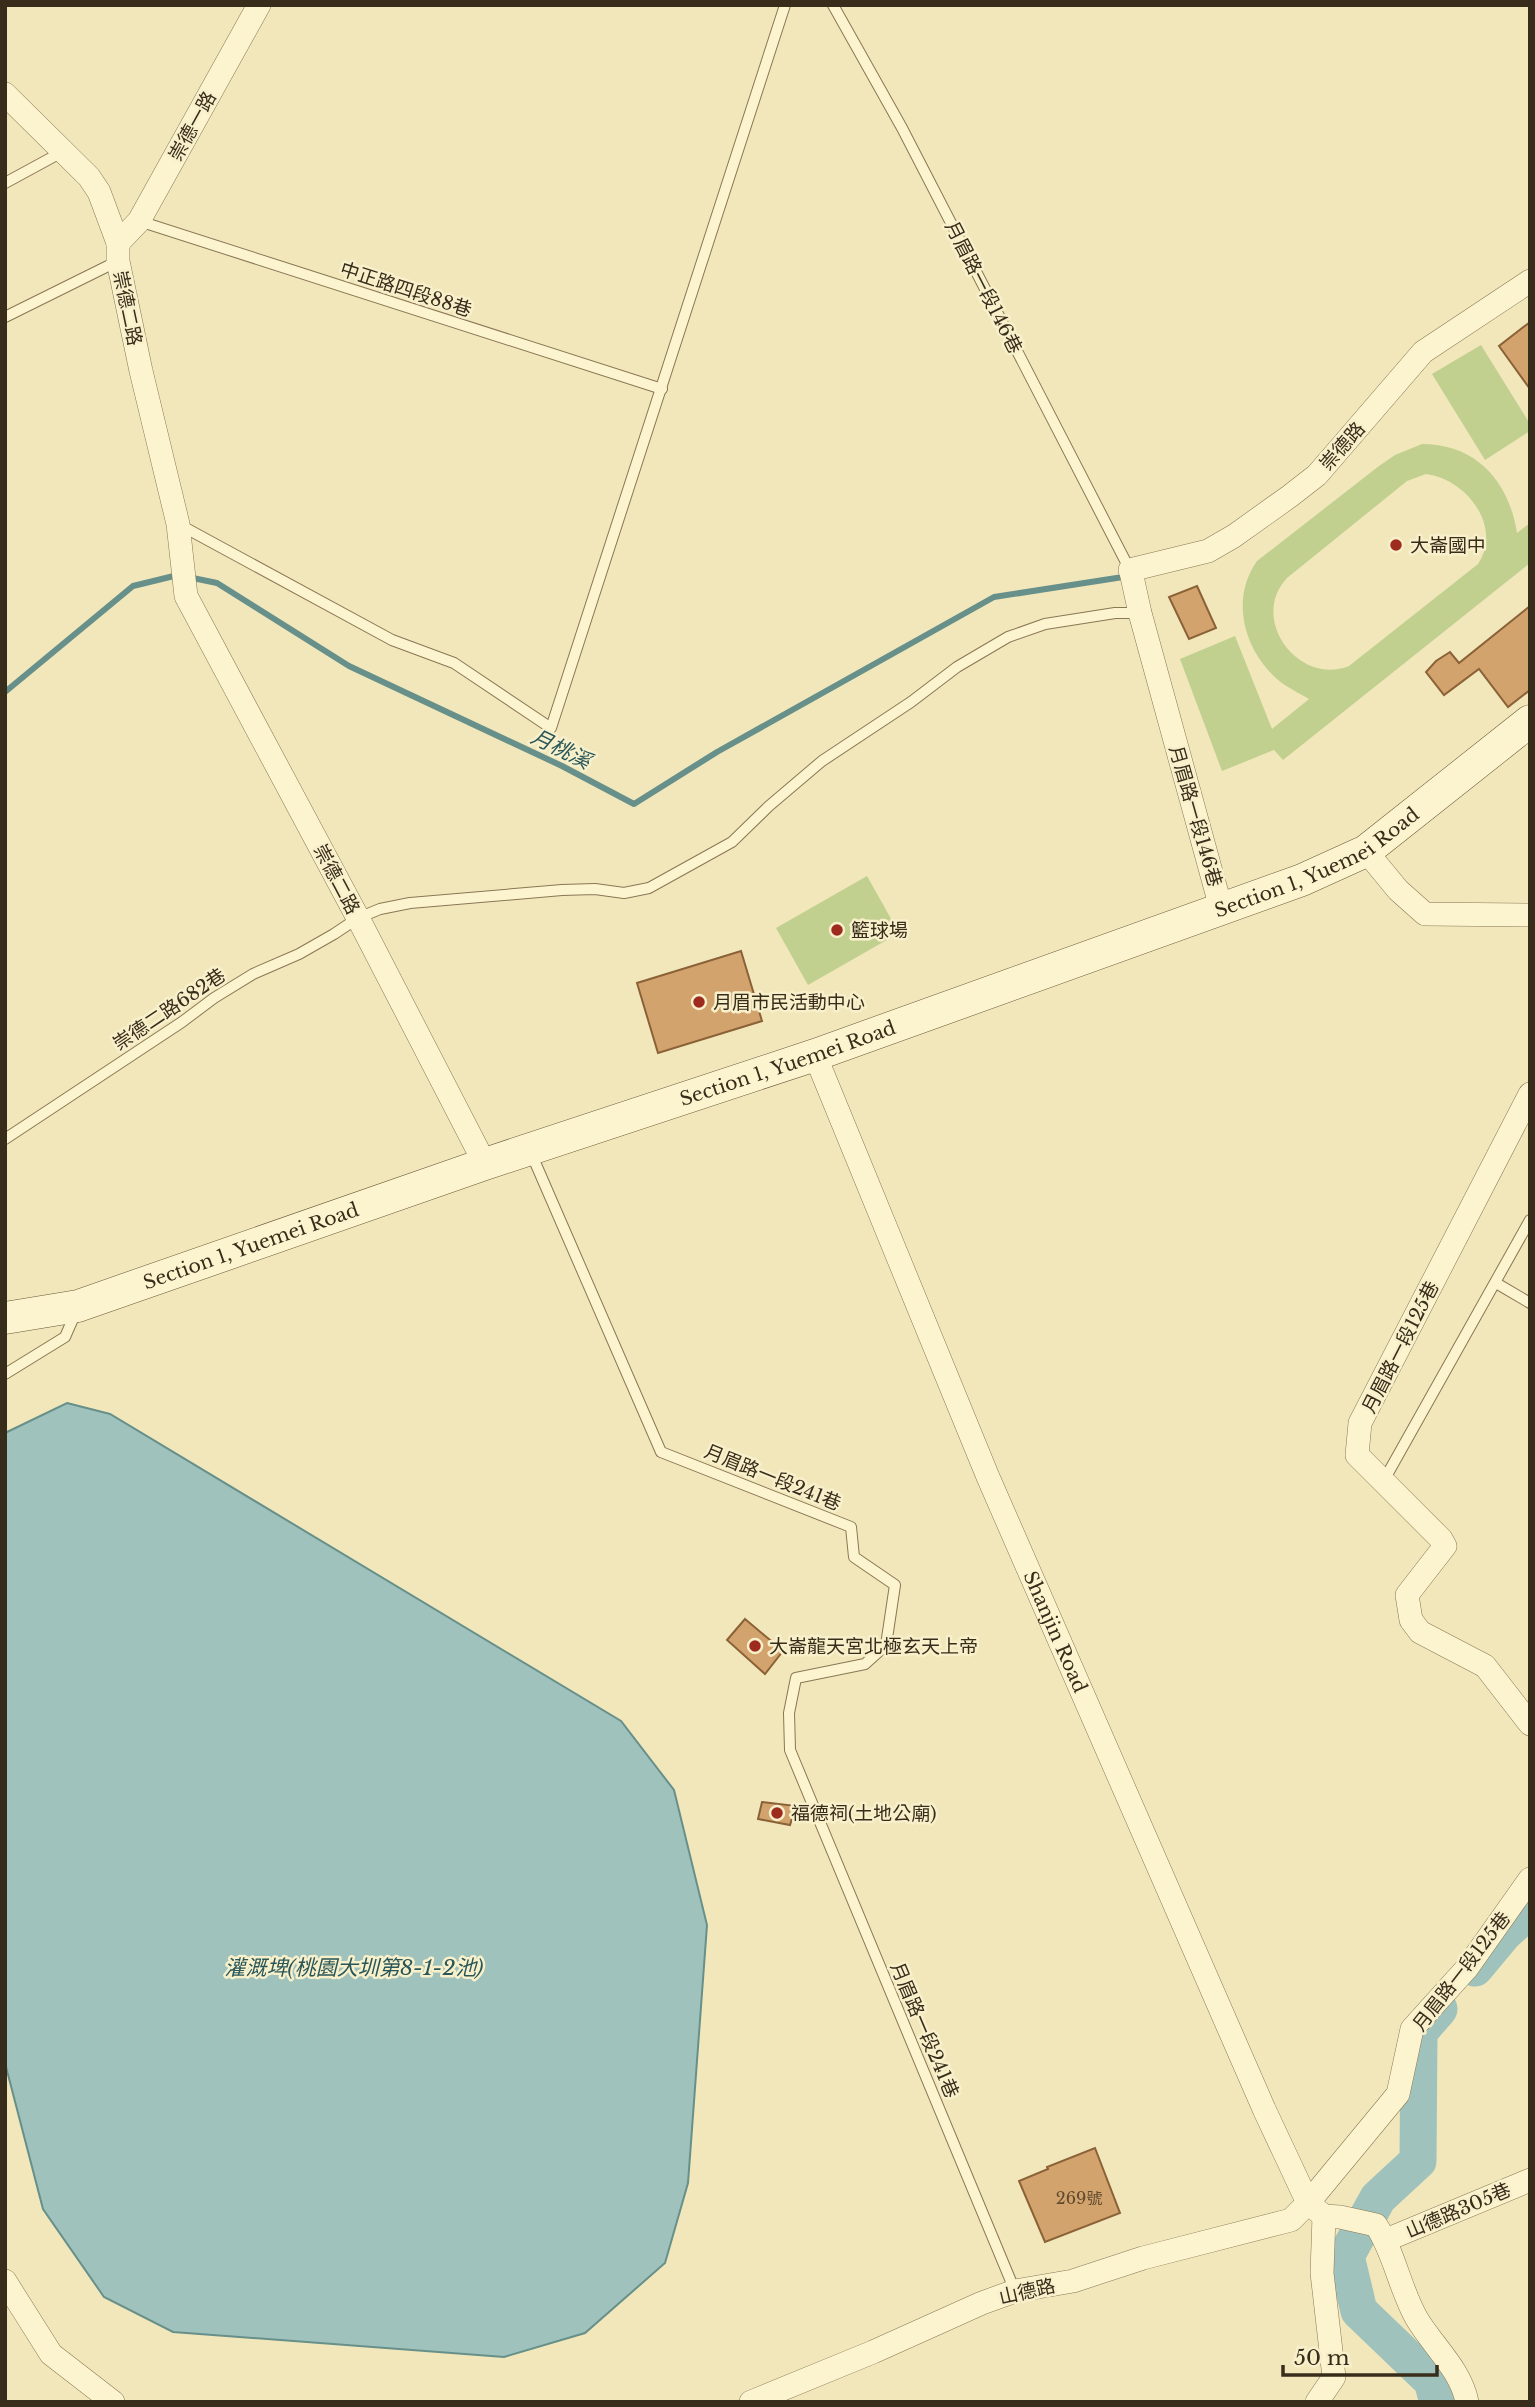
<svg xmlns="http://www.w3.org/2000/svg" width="1535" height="2407" viewBox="0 0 1535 2407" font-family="'Libre Baskerville','Noto Sans TC',serif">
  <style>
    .green { fill: #c1d08e; fill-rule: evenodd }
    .water { fill: #a0c2bc; stroke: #67908a; stroke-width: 2 }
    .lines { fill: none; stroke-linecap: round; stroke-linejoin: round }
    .stream { stroke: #67908a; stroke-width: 6 }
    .river { stroke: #a0c2bc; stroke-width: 37 }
    .building { fill: #d3a36d; stroke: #8b6237; stroke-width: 2 }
    .lane-casing { stroke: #8a7754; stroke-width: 12 }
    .street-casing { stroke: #8a7754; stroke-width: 24 }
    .secondary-casing { stroke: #6b5737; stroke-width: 33 }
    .lane { stroke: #fcf4cf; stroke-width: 10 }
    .street { stroke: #fcf4cf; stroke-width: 23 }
    .secondary { stroke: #fcf4cf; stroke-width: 32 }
    .poi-dot { fill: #9e2c1e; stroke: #f8f0cb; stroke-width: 2.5 }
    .labels { text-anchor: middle; stroke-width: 5; stroke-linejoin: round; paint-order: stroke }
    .number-label { font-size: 16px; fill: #5f4a2f }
    .street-label { font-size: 19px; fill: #382c1a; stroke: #f8f0cb }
    .poi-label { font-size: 19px; fill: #382c1a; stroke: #f8f0cb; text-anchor: start }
    .water-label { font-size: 21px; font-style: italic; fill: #285659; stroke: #f8f0cb }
  </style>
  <rect width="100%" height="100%" fill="#f1e7bb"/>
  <g class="green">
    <polygon points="1481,345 1530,424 1530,431 1485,460 1432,374"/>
    <path d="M1422,444C1476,444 1509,481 1517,533L1530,523V563L1283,760L1274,750L1222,771L1180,659L1235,636L1272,729L1309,699C1299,693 1286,687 1277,679C1244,650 1230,599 1257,561L1379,466L1395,455ZM1426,474C1466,479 1503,526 1478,564L1349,666C1300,686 1248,620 1287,578L1407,481Z"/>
    <polygon points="867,876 899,933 808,985 776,928"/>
  </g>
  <polygon class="water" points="67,1403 110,1414 621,1721 674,1790 707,1925 688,2183 665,2263 585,2333 504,2357 173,2332 104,2297 43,2209 5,2063 5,1433"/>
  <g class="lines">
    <polyline class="stream" points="5,692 133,586 178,575 217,583 349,666 562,766 634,804 717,752 994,597 1123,577"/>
    <g class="river">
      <polyline points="1475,1968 1505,1932 1530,1910"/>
      <polyline points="1438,2402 1432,2381 1359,2311 1346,2256 1378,2198 1418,2161 1419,2032 1439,2009"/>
    </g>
  </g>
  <g class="building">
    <polygon points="1530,322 1530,389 1499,346"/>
    <polygon points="1197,586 1216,628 1189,639 1169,597"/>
    <polygon points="1530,606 1530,690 1508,707 1479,669 1444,695 1426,672 1436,661 1450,652 1459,663"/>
    <polygon points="741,951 762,1021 658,1053 637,983"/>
    <polygon points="745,1619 783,1651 765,1674 727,1640"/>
    <polygon points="762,1802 796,1806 790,1825 758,1819"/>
    <polygon points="1095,2148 1120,2213 1045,2242 1019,2181 1048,2169 1047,2167"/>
  </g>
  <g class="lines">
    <defs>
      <g id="lane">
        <polyline points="833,5 902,128 1131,572"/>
        <polyline points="5,183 62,152"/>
        <polyline points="139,221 662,389"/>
        <polyline points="5,317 118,261"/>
        <polyline points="180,525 392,640 454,663 551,728 785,5"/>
        <polyline points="5,1139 182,1022 214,998 253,974 299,954 334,934 358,918 380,909 410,903 562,890 595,889 624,893 649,888 732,842 769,806 822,761 911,702 957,667 1008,637 1045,624 1115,613 1140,613"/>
        <polyline points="531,1153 661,1452 851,1527 854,1557 895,1585 886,1645 865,1664 796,1678 789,1713 790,1750 1015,2291"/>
        <polyline points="1496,1283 1530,1303"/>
        <polyline points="5,1374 65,1337 76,1312"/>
        <polyline points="1383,1482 1530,1220"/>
      </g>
      <g id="street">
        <polyline points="5,94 89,177 99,192 118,243 118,261 141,371 178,524 186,596 358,918 485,1164"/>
        <polyline points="118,243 139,221 259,5"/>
        <polyline points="1130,570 1208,551 1234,536 1290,496 1317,475 1423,352 1530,281"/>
        <polyline points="1131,572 1140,613 1221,908"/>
        <polyline points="1366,851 1398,890 1425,914 1530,915"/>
        <path id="s1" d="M815,1055L988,1477L1264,2109L1308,2203L1324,2216L1340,2217L1376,2225C1395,2254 1400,2290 1417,2319C1433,2346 1461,2370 1467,2402"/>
        <polyline points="1530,1094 1360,1423 1357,1455 1441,1539 1445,1546 1407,1595 1411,1620 1420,1632 1485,1666 1530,1724"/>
        <polyline points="1386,2240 1530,2180"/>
        <polyline points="5,2281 51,2354 113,2402"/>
        <polyline points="751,2402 873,2352 982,2303 1015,2291 1073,2281 1143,2258 1291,2220 1308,2203 1398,2094 1412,2029 1467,1968 1530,1879"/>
        <polyline points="1317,2402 1334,2377 1322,2273 1324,2216"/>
      </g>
      <g id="secondary">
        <path id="s2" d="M5,1318L78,1306L485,1164L815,1055L1302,880L1366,851L1530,721"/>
      </g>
    </defs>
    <use href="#lane" class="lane-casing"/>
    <use href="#street" class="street-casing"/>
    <use href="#secondary" class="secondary-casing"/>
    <use href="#lane" class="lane"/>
    <use href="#street" class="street"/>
    <use href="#secondary" class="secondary"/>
  </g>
  <g class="poi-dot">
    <circle cx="1396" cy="545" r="7"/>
    <circle cx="837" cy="930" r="7"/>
    <circle cx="699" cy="1002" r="7"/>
    <circle cx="755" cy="1646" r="7"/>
    <circle cx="777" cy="1813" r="7"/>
  </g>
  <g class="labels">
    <g class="number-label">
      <text x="1079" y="2204">269號</text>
    </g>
    <g class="street-label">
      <text transform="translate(192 126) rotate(-61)" y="7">崇德一路</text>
      <text transform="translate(984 287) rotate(63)" y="7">月眉路一段146巷</text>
      <text transform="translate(406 289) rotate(18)" y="7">中正路四段88巷</text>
      <text transform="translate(128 308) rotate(78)" y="7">崇德二路</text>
      <text transform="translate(1342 446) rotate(-49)" y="7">崇德路</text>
      <text transform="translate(1196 816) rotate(74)" y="7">月眉路一段146巷</text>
      <text dy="7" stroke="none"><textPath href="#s2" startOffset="1391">Section 1, Yuemei Road</textPath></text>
      <text transform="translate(337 879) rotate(62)" y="7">崇德二路</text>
      <text transform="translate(169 1009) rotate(-34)" y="7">崇德二路682巷</text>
      <text dy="7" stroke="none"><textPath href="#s2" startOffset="824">Section 1, Yuemei Road</textPath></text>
      <text dy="7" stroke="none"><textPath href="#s2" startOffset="257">Section 1, Yuemei Road</textPath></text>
      <text transform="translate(1400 1347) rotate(-63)" y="7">月眉路一段125巷</text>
      <text transform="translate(773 1477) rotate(22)" y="7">月眉路一段241巷</text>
      <text dy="7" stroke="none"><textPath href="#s1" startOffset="625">Shanjin Road</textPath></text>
      <text transform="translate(1461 1971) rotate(-52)" y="7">月眉路一段125巷</text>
      <text transform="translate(925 2030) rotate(67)" y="7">月眉路一段241巷</text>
      <text transform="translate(1458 2210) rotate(-23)" y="7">山德路305巷</text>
      <text transform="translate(1027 2291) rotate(-13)" y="7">山德路</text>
    </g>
    <g class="poi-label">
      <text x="1410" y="552">大崙國中</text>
      <text x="851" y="937">籃球場</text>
      <text x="713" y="1009">月眉市民活動中心</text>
      <text x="769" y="1653">大崙龍天宮北極玄天上帝</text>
      <text x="791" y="1820">福德祠(土地公廟)</text>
    </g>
    <g class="water-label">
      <text transform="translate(561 749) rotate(26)" y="7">月桃溪</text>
      <text x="354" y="1975">灌溉埤(桃園大圳第8-1-2池)</text>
    </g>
  </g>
  <rect width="1535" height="2407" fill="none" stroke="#382c1a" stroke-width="14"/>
  <path d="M1283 2365v10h154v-10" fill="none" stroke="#382c1a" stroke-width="3.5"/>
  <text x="1294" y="2365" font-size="21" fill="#382c1a" stroke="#f8f0cb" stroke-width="5" paint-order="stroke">50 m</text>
</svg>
